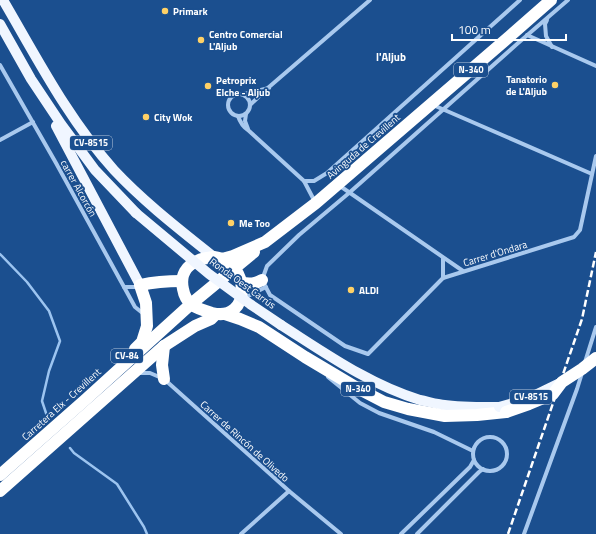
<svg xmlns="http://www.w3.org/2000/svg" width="596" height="534" viewBox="0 0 596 534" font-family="'Titillium Web',sans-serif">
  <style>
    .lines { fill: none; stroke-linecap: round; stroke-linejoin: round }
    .stream { stroke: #9cc4f0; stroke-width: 2.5 }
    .street { stroke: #a9c9ee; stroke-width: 4 }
    .primary { stroke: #f0f6ff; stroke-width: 10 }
    .highway { stroke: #fff; stroke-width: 12 }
    .rail { stroke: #fff; stroke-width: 2.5; stroke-dasharray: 7 3; stroke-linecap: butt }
    .primary-bridge { stroke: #f0f6ff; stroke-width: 10 }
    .highway-bridge { stroke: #fff; stroke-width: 12 }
    .poi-dot { fill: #ffd166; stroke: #1b4f8f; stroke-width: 1.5 }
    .labels { text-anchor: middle; stroke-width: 3.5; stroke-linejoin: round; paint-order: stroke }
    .shield { fill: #1b4f8f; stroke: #bbcadd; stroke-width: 1 }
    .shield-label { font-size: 9px; font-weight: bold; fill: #fff }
    .poi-label { font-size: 10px; font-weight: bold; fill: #fff; stroke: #1b4f8f; text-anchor: start }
    .street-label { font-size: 10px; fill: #fff; stroke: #1b4f8f }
    .neighbourhood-label { font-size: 11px; font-weight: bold; fill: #fff; stroke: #1b4f8f }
  </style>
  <rect width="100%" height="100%" fill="#1b4f8f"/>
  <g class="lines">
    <g class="stream">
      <polyline points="0,254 27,282 49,311 60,341 49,371 42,401 47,416"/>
      <polyline points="70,448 74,453 117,484 144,527 147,534"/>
    </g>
    <g class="street">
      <polyline points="568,0 517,44 349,193 299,235 267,266 262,280 270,295 345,346 368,354 443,278 574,237 580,230 596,156"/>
      <polyline points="547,20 545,24 546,36 552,47"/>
      <polyline points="527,35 596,66"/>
      <polyline points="0,65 56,163 135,307 145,315"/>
      <circle cx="239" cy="105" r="11"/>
      <polyline points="244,94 269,88"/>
      <polyline points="250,105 269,87 370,0"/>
      <polyline points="433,105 592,174"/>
      <polyline points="246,114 245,121 248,129"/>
      <path d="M238,116C240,122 242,126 248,130L304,181L315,202"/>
      <polyline points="0,140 33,122"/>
      <polyline points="304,181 314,181 327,173 520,0"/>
      <polyline points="340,186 463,271"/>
      <polyline points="443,278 443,258"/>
      <polyline points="124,287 135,287 139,285"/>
      <polyline points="244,298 266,287"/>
      <polyline points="585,362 596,327"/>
      <polyline points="138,373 150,373 164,379 289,491 341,534"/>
      <polyline points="328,377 360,403 379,413 434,432 473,451"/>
      <circle cx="490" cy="454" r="17"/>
      <polyline points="241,534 289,491"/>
      <polyline points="401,534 470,467 474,460"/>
      <polyline points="417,534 479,472 483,469"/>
      <polyline points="524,534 577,389 582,373"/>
    </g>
    <g class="primary">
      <path d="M3,0C37,58 68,119 114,170C144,202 179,229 214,257"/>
      <polyline points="0,24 31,79 61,124 95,170 136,213"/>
      <polyline points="56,126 140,285"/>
      <path d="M281,325C325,353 370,385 420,400C426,401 432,403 438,404C458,408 478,407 499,407"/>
    </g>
    <g class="highway">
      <path d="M214,257C251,261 252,323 212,313C205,311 198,309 192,305C187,301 184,295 183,289C180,276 186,265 199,260C203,258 209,258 214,257Z"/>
      <polyline points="222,259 233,256 265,242 316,203 510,36 551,0"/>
      <path d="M242,283C250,284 255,284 262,280"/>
      <polyline points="225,314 240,319 259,327 305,357 357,388 384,402 408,409 445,416 477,415 506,412"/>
      <polyline points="164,346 162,365 164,379"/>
      <path d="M135,349L142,342L147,326L146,303L140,285C154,282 167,281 182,281"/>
      <polyline points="0,475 84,401 191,304 254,252"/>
      <polyline points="0,491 164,346 195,326 211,319 216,314"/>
    </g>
    <polyline class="rail" points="508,534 582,319 596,252"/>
    <g class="primary-bridge">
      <polyline points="136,213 209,274 250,304 281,325"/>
      <polyline points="499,407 527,399 562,382"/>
    </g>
    <polyline class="highway-bridge" points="506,412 529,404 553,394 562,382 582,369 596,358"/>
  </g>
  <g class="poi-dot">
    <circle cx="165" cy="11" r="4"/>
    <circle cx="201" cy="40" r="4"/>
    <circle cx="555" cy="85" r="4"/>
    <circle cx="208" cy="86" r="4"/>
    <circle cx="146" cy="117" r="4"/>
    <circle cx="231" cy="223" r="4"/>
    <circle cx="351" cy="290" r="4"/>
  </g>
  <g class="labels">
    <g class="shield">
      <rect x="454" y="63" width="34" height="14" rx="3"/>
      <rect x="70" y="136" width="42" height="14" rx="3"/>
      <rect x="111" y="349" width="32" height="14" rx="3"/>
      <rect x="341" y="382" width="34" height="14" rx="3"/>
      <rect x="510" y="390" width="42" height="14" rx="3"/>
    </g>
    <g class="shield-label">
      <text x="471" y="73">N-340</text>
      <text x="91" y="146">CV-8515</text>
      <text x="127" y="359">CV-84</text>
      <text x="358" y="392">N-340</text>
      <text x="531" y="400">CV-8515</text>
    </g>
    <g class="poi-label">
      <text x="173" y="15">Primark</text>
      <text x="209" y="38">Centro Comercial<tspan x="209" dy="12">L'Aljub</tspan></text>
      <text x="547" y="83" text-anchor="end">Tanatorio<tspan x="547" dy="12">de L'Aljub</tspan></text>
      <text x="216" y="84">Petroprix<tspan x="216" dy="12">Elche - Aljub</tspan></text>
      <text x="154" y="121">City Wok</text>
      <text x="239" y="227">Me Too</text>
      <text x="359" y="294">ALDI</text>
    </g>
    <g class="street-label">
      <text transform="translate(363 146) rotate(-41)" y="4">Avinguda de Crevillent</text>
      <text transform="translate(79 188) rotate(61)" y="4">carrer Alcorcón</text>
      <text transform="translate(495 253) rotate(-17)" y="4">Carrer d'Ondara</text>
      <text transform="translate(243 283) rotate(36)" y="4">Ronda Oest Carrús</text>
      <text transform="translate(61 404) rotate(-42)" y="4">Carretera Elx - Crevillent</text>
      <text transform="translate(245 441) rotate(42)" y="4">Carrer de Rincón de Olivedo</text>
    </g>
    <g class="neighbourhood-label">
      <text x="391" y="61">l'Aljub</text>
    </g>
  </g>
  <path d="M452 34v6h114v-6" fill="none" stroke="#ffffff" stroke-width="2"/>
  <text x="458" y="34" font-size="12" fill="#ffffff" stroke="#1b4f8f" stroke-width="3" paint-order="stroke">100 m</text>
</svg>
